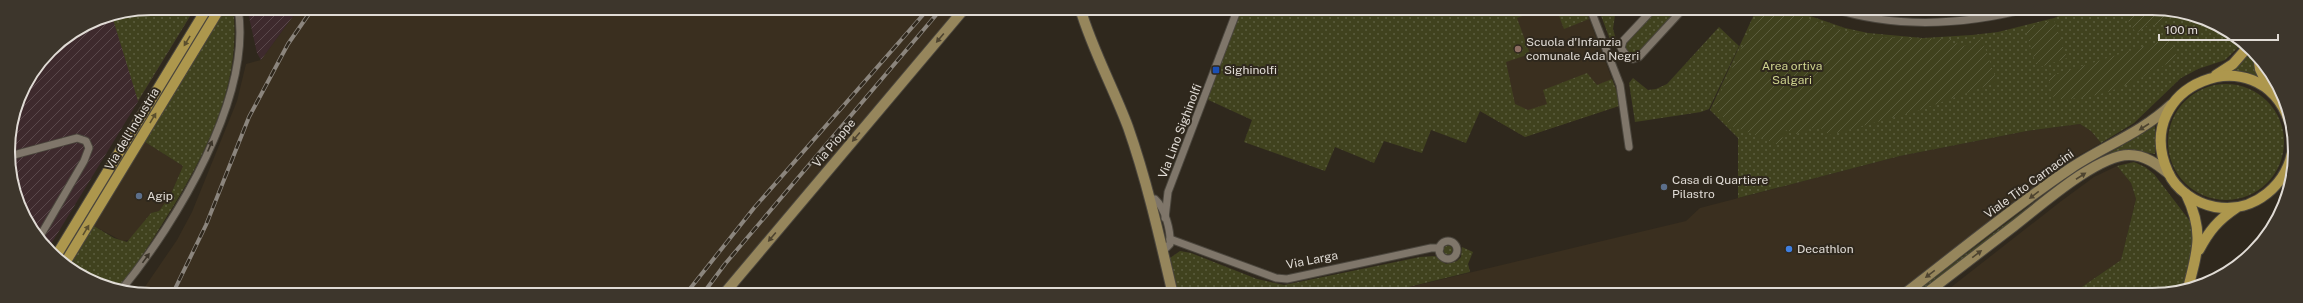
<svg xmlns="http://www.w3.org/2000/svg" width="2303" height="303" viewBox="0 0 2303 303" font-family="'Public Sans',sans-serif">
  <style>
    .built { fill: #3a2f1f }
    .industrial { fill: url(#industrial-furrows) }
    .grass { fill: url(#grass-dots) }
    .garden { fill: url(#garden-furrows) }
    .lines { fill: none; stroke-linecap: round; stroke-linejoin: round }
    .street-casing { stroke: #4b463d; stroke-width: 9 }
    .secondary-casing { stroke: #4b463d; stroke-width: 12 }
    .primary-casing { stroke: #4b463d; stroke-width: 12 }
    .street { stroke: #7f766a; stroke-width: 7 }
    .secondary { stroke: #96865c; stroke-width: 10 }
    .primary { stroke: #ad974d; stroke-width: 10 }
    .rail-casing { stroke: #8b857d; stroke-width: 4 }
    .rail { stroke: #2f281d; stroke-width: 2.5; stroke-dasharray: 8; stroke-linecap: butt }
    .oneway { fill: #4e4430 }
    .oneway2 { fill: #5b4f2e }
    .oneway3 { fill: #3b3429 }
    .education-dot { fill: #8d6e63; stroke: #2f281d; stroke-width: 1.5 }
    .transit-dot { fill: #1a4fb4; stroke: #2f281d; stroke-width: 1.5 }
    .service-dot { fill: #5c6f8a; stroke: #2f281d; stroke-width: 1.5 }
    .shop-dot { fill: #3f7fe0; stroke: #2f281d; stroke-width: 1.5 }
    .labels { text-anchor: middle; stroke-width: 4; stroke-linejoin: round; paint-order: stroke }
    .poi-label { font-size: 12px; fill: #e0dbd5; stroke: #2f281d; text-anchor: start }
    .park-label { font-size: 12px; fill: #d0d590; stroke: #2f281d }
    .street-label { font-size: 12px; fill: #e0dbd5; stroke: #2f281d }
    .rim { fill: none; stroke: #e0dbd5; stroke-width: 2 }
  </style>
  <defs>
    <pattern id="industrial-furrows" width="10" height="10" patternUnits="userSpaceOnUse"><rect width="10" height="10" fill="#3e2a2d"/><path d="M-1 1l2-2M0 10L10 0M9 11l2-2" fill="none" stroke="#5a484b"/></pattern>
    <pattern id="grass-dots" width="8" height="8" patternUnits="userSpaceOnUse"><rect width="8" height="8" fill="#40421e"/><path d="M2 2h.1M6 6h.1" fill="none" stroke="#5b5d3e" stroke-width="1.8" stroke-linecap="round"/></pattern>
    <pattern id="garden-furrows" width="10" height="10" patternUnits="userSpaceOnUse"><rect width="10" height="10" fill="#40421e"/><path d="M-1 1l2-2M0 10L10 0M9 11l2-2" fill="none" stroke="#5b5d3e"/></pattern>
  </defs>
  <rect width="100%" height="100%" fill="#2f281d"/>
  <g class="built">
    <polygon points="299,8 958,8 718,295 140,294 177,240 192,212 237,101 246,64 261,60"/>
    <polygon points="1448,8 1585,8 1617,92 1619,106 1525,137 1480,111 1428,14"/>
    <polygon points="2080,124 2091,131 2101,143 2067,162 1894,295 1376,295 1686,221 1700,208 1900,156 2027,131"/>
    <polygon points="145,142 183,166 170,196 159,211 151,213 130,240 122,241 94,226"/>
    <polygon points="2117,166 2131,183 2136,199 2121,260 2070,295 1941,295 2060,202 2094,177"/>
  </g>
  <g class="industrial">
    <polygon points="152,8 195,8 48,249 43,246 16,197 8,142 19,96 50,50 97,19"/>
    <polygon points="247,8 299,8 261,60 257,53"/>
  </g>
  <g class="grass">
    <polygon points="152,8 195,8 138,101 112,16"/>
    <path d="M226,8H233C243,86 202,162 161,226C148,247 134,269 118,288L88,280L70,266L94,226L114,238L127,242L151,213L159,211L170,196L183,166L145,142Z"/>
    <polygon points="1239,8 1545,8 1517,18 1530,54 1506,62 1515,104 1528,110 1547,104 1543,90 1587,73 1597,85 1612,79 1617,92 1619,106 1525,137 1480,111 1466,143 1431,130 1422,153 1384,141 1374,163 1335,147 1325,171 1244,142 1252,120 1202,97"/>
    <polygon points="1556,8 1585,8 1589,19 1564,29"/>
    <polygon points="1598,8 1616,8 1613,29 1617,43 1613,47"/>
    <polygon points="1657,8 1681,8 1637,55 1628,55 1624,48 1626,42"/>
    <polygon points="1757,8 1787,8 1845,28 1868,33 1923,38 1972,35 1998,32 2054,18 2076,8 2161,8 2215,23 2242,44 2225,60 2198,69 2181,78 2134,123 2101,143 2091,131 2080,124 2027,131 1900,156 1738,198 1738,138 1710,110"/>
    <polygon points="1719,27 1739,46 1709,109 1701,112 1635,122 1629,83 1633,78 1648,90 1656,89 1667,84"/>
    <polygon points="2252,51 2253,62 2258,77 2247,72 2233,71"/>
    <circle cx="2226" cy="142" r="58"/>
    <polygon points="2155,126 2155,154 2131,150 2108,156 2064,184 1917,295 1912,295 2062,181"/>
    <polygon points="2134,162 2145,167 2154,174 2193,225 2195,237 2183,289 2161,295 2070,295 2121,260 2136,199 2131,183 2117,166"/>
    <circle cx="1448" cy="250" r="4.5"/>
    <polygon points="1462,247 1473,252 1468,264 1470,272 1376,295 1179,295 1170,258 1180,251 1191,253 1257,279 1284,285 1420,257 1435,256 1446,264 1457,261 1461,257"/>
  </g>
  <g class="garden">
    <polygon points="1760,8 1778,8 1837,29 1874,37 1951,39 1953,45 1959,42 1961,47 1982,39 1997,82 1917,111 1829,135 1818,126 1796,134 1786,130 1779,145 1730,125 1714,107"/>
    <polygon points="2120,8 2161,8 2186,15 2177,21 2173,16 2157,27 2153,22 2136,33"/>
    <polygon points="2054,20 2067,58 2037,68 2025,28"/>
    <path d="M2170,38L2177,58C2137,81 2103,101 2054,99L2048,77Z"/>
  </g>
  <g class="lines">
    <defs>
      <g id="street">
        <polyline points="1590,8 1620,85 1629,147"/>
        <polyline points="1654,8 1623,41 1621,48 1628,58 1633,59 1639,57 1684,8"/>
        <path d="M1831,8C1896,29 1965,25 2030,8"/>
        <polyline points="10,156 77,138 86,141 89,148 84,161 39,238"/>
        <path d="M1149,199H1155C1165,208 1171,231 1170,244L1163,251"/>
        <polyline points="1165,218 1168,192 1238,8"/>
        <polyline points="1170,239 1276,278 1287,279 1431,248 1440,248"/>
        <circle cx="1448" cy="250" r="9"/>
        <path d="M122,289C176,223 253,97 238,8"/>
      </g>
      <g id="secondary">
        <path d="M1080,8C1092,49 1113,87 1128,127C1147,181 1160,239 1173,295"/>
        <polyline points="723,295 965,8"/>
        <path d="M1903,295C1959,252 2013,207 2071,168C2104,146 2141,133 2171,105"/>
        <path d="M1924,295C1954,272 1984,249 2014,226C2040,206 2097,155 2129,155C2145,155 2157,164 2169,174"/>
      </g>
      <g id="primary">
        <polyline points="2258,56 2260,69 2270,90"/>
        <polyline points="2216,75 2233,64 2247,48"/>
        <path d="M2289,121C2259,34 2129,85 2168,172C2176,190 2195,203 2215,207C2254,214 2289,184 2293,146"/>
        <path d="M2186,194C2204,231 2198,250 2188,288"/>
        <path d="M2199,250C2209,231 2218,220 2236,208"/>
        <polyline points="56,256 207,8"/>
        <polyline points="65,263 220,8"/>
      </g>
    </defs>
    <use href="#street" class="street-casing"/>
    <use href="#secondary" class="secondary-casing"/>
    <use href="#primary" class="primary-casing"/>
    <use href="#street" class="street"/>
    <use href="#secondary" class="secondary"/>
    <use href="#primary" class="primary"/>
    <defs>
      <g id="rail">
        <polyline points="172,295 206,225 249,117 288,44 313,8"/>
        <polyline points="685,295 754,208 929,8"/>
        <polyline points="702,295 725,264 942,8"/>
      </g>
    </defs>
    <use href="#rail" class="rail-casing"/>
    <use href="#rail" class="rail"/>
  </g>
  <defs><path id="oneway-solid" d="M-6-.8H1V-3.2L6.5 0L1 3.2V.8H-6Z"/></defs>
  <g class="oneway">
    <use href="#oneway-solid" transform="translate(940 38) rotate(130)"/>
    <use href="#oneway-solid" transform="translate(2144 127) rotate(147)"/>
    <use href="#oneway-solid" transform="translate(856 137) rotate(130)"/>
    <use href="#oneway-solid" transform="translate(2081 176) rotate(-33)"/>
    <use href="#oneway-solid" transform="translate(2034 195) rotate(143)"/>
    <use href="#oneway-solid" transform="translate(772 237) rotate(130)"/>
    <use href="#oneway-solid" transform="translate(1977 254) rotate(-37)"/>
    <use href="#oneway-solid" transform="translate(1930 274) rotate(143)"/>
  </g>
  <g class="oneway2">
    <use href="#oneway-solid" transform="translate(187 41) rotate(121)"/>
    <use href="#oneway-solid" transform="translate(153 118) rotate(-59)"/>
    <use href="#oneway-solid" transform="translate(86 230) rotate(-59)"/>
  </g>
  <g class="oneway3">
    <use href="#oneway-solid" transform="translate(210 146) rotate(-67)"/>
    <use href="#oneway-solid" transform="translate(146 258) rotate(-54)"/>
  </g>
  <circle class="education-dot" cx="1518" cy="49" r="4"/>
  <rect class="transit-dot" x="1212" y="66" width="8" height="8" rx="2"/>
  <g class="service-dot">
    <circle cx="1664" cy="187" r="4"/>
    <circle cx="139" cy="196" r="4"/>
  </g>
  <circle class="shop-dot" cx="1789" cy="249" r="4"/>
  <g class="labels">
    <g class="poi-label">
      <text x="1526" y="46">Scuola d'Infanzia<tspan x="1526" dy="14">comunale Ada Negri</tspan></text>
      <text x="1224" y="74">Sighinolfi</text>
      <text x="1672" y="184">Casa di Quartiere<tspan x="1672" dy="14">Pilastro</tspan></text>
      <text x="147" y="200">Agip</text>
      <text x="1797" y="253">Decathlon</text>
    </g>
    <g class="park-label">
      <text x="1792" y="70">Area ortiva<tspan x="1792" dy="14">Salgari</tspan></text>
    </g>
    <g class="street-label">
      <text transform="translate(132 129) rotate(-59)" y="4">Via dell'Industria</text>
      <text transform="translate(1180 131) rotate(-69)" y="4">Via Lino Sighinolfi</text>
      <text transform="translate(834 143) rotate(-50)" y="4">Via Pioppe</text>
      <text transform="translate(2029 184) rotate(-36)" y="4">Viale Tito Carnacini</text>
      <text transform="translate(1312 260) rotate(-11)" y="4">Via Larga</text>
    </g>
  </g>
  <path d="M0 0H2303V303H0ZM151 15H2152A136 136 0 0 1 2288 151V152A136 136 0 0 1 2152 288H151A136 136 0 0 1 15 152V151A136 136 0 0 1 151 15Z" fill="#3d362c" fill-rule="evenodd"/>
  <path class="rim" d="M151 15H2152A136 136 0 0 1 2288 151V152A136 136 0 0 1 2152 288H151A136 136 0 0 1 15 152V151A136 136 0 0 1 151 15Z"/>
  <path d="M2159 34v6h119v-6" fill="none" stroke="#e0dbd5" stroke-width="2"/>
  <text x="2165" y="34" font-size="12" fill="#e0dbd5" stroke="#2f281d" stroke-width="3" paint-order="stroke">100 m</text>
</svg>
